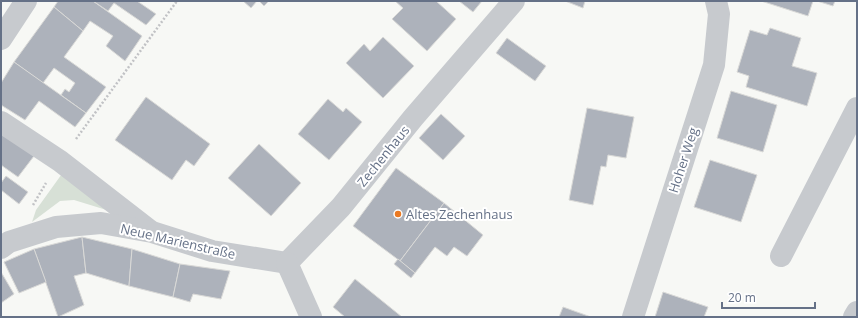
<svg xmlns="http://www.w3.org/2000/svg" width="858" height="318" viewBox="0 0 858 318" font-family="'Open Sans',sans-serif">
  <style>
    .green { fill: #d7e0d6 }
    .building { fill: #adb2bb; stroke: #d9d9d7 }
    .lines { fill: none; stroke-linecap: round; stroke-linejoin: round }
    .path { stroke: #c1c2c5; stroke-width: 2.5; stroke-dasharray: 2 2; stroke-linecap: butt }
    .minor { stroke: #c7cace; stroke-width: 22 }
    .poi-dot { fill: #ea7922; stroke: #fff; stroke-width: 1.5 }
    .labels { text-anchor: middle; stroke-width: 4; stroke-linejoin: round; paint-order: stroke }
    .street-label { font-size: 13px; fill: #657187; stroke: #fff }
    .poi-label { font-size: 13px; fill: #657187; stroke: #fff; text-anchor: start }
  </style>
  <rect width="100%" height="100%" fill="#f7f8f5"/>
  <polygon class="green" points="64,171 113,212 74,200 60,201 32,222 36,210"/>
  <g class="building">
    <polygon points="58,1 93,1 142,36 125,61 106,46 113,36 90,21 83,31 54,7"/>
    <polygon points="93,1 137,1 156,14 146,25 114,3 108,11"/>
    <polygon points="243,1 257,1 251,8"/>
    <polygon points="259,1 269,1 264,6"/>
    <polygon points="395,1 436,1 456,19 427,51 392,19 403,8"/>
    <polygon points="459,1 482,1 473,12"/>
    <polygon points="565,1 585,1 583,8"/>
    <polygon points="761,1 813,1 808,16"/>
    <polygon points="817,1 835,1 833,6"/>
    <polygon points="54,7 83,31 64,57 106,87 86,113 61,95 65,89 69,92 75,83 54,68 43,83 14,62"/>
    <polygon points="770,28 801,38 792,66 817,73 807,106 746,87 749,76 737,72 750,30 767,35"/>
    <polygon points="383,37 414,66 383,98 346,63 364,44 370,51"/>
    <polygon points="507,38 546,66 535,81 496,53"/>
    <polygon points="14,62 86,113 75,127 39,101 25,120 1,105 1,83"/>
    <polygon points="731,91 777,105 763,152 717,138"/>
    <polygon points="146,97 210,144 194,166 186,160 172,180 115,140"/>
    <polygon points="328,99 343,112 346,108 362,122 329,160 298,134"/>
    <polygon points="587,108 634,117 626,158 608,155 606,167 601,166 593,205 569,200"/>
    <polygon points="441,114 465,136 443,160 419,138"/>
    <polygon points="1,132 34,156 18,177 1,165"/>
    <polygon points="259,144 301,183 271,216 228,178"/>
    <polygon points="710,160 757,175 741,222 694,207"/>
    <polygon points="396,168 444,203 400,261 353,226"/>
    <polygon points="6,176 28,192 19,204 1,190 1,183"/>
    <polygon points="444,203 483,235 467,256 454,247 447,256 435,247 415,273 400,261"/>
    <polygon points="82,237 86,273 74,276 84,305 58,317 34,249"/>
    <polygon points="82,237 132,249 129,286 86,273"/>
    <polygon points="34,249 46,282 19,293 4,262"/>
    <polygon points="132,249 180,264 173,297 129,286"/>
    <polygon points="398,259 415,273 411,278 394,264"/>
    <polygon points="180,264 230,271 221,299 193,294 190,302 173,297"/>
    <polygon points="1,272 14,294 1,303"/>
    <polygon points="355,279 402,317 345,317 333,307"/>
    <polygon points="663,292 708,307 704,317 655,317"/>
    <polygon points="563,307 591,317 559,317"/>
  </g>
  <g class="lines">
    <g class="path">
      <polyline points="76,139 177,1"/>
      <polyline points="33,205 46,183"/>
    </g>
    <g class="minor">
      <polyline points="1,39 26,1"/>
      <polyline points="1,122 60,161 149,230"/>
      <polyline points="1,248 9,242 56,227 101,223 152,232 212,251 287,263"/>
      <polyline points="781,256 857,108"/>
      <polyline points="287,263 341,207 413,118 514,1"/>
      <polyline points="287,263 311,317"/>
      <polyline points="633,317 714,65 719,14 716,1"/>
      <polyline points="854,317 857,312"/>
    </g>
  </g>
  <circle class="poi-dot" cx="398" cy="214" r="4"/>
  <g class="labels">
    <g class="street-label">
      <text transform="translate(383 156) rotate(-51)" y="5">Zechenhaus</text>
      <text transform="translate(683 160) rotate(-72)" y="5">Hoher Weg</text>
      <text transform="translate(178 241) rotate(13)" y="5">Neue Marienstraße</text>
    </g>
    <g class="poi-label">
      <text x="406" y="219">Altes Zechenhaus</text>
    </g>
  </g>
  <rect width="858" height="318" fill="none" stroke="#657187" stroke-width="4"/>
  <path d="M722 302v6h93v-6" fill="none" stroke="#657187" stroke-width="2"/>
  <text x="728" y="302" font-size="12" fill="#657187" stroke="#ffffff" stroke-width="3" paint-order="stroke">20 m</text>
</svg>
